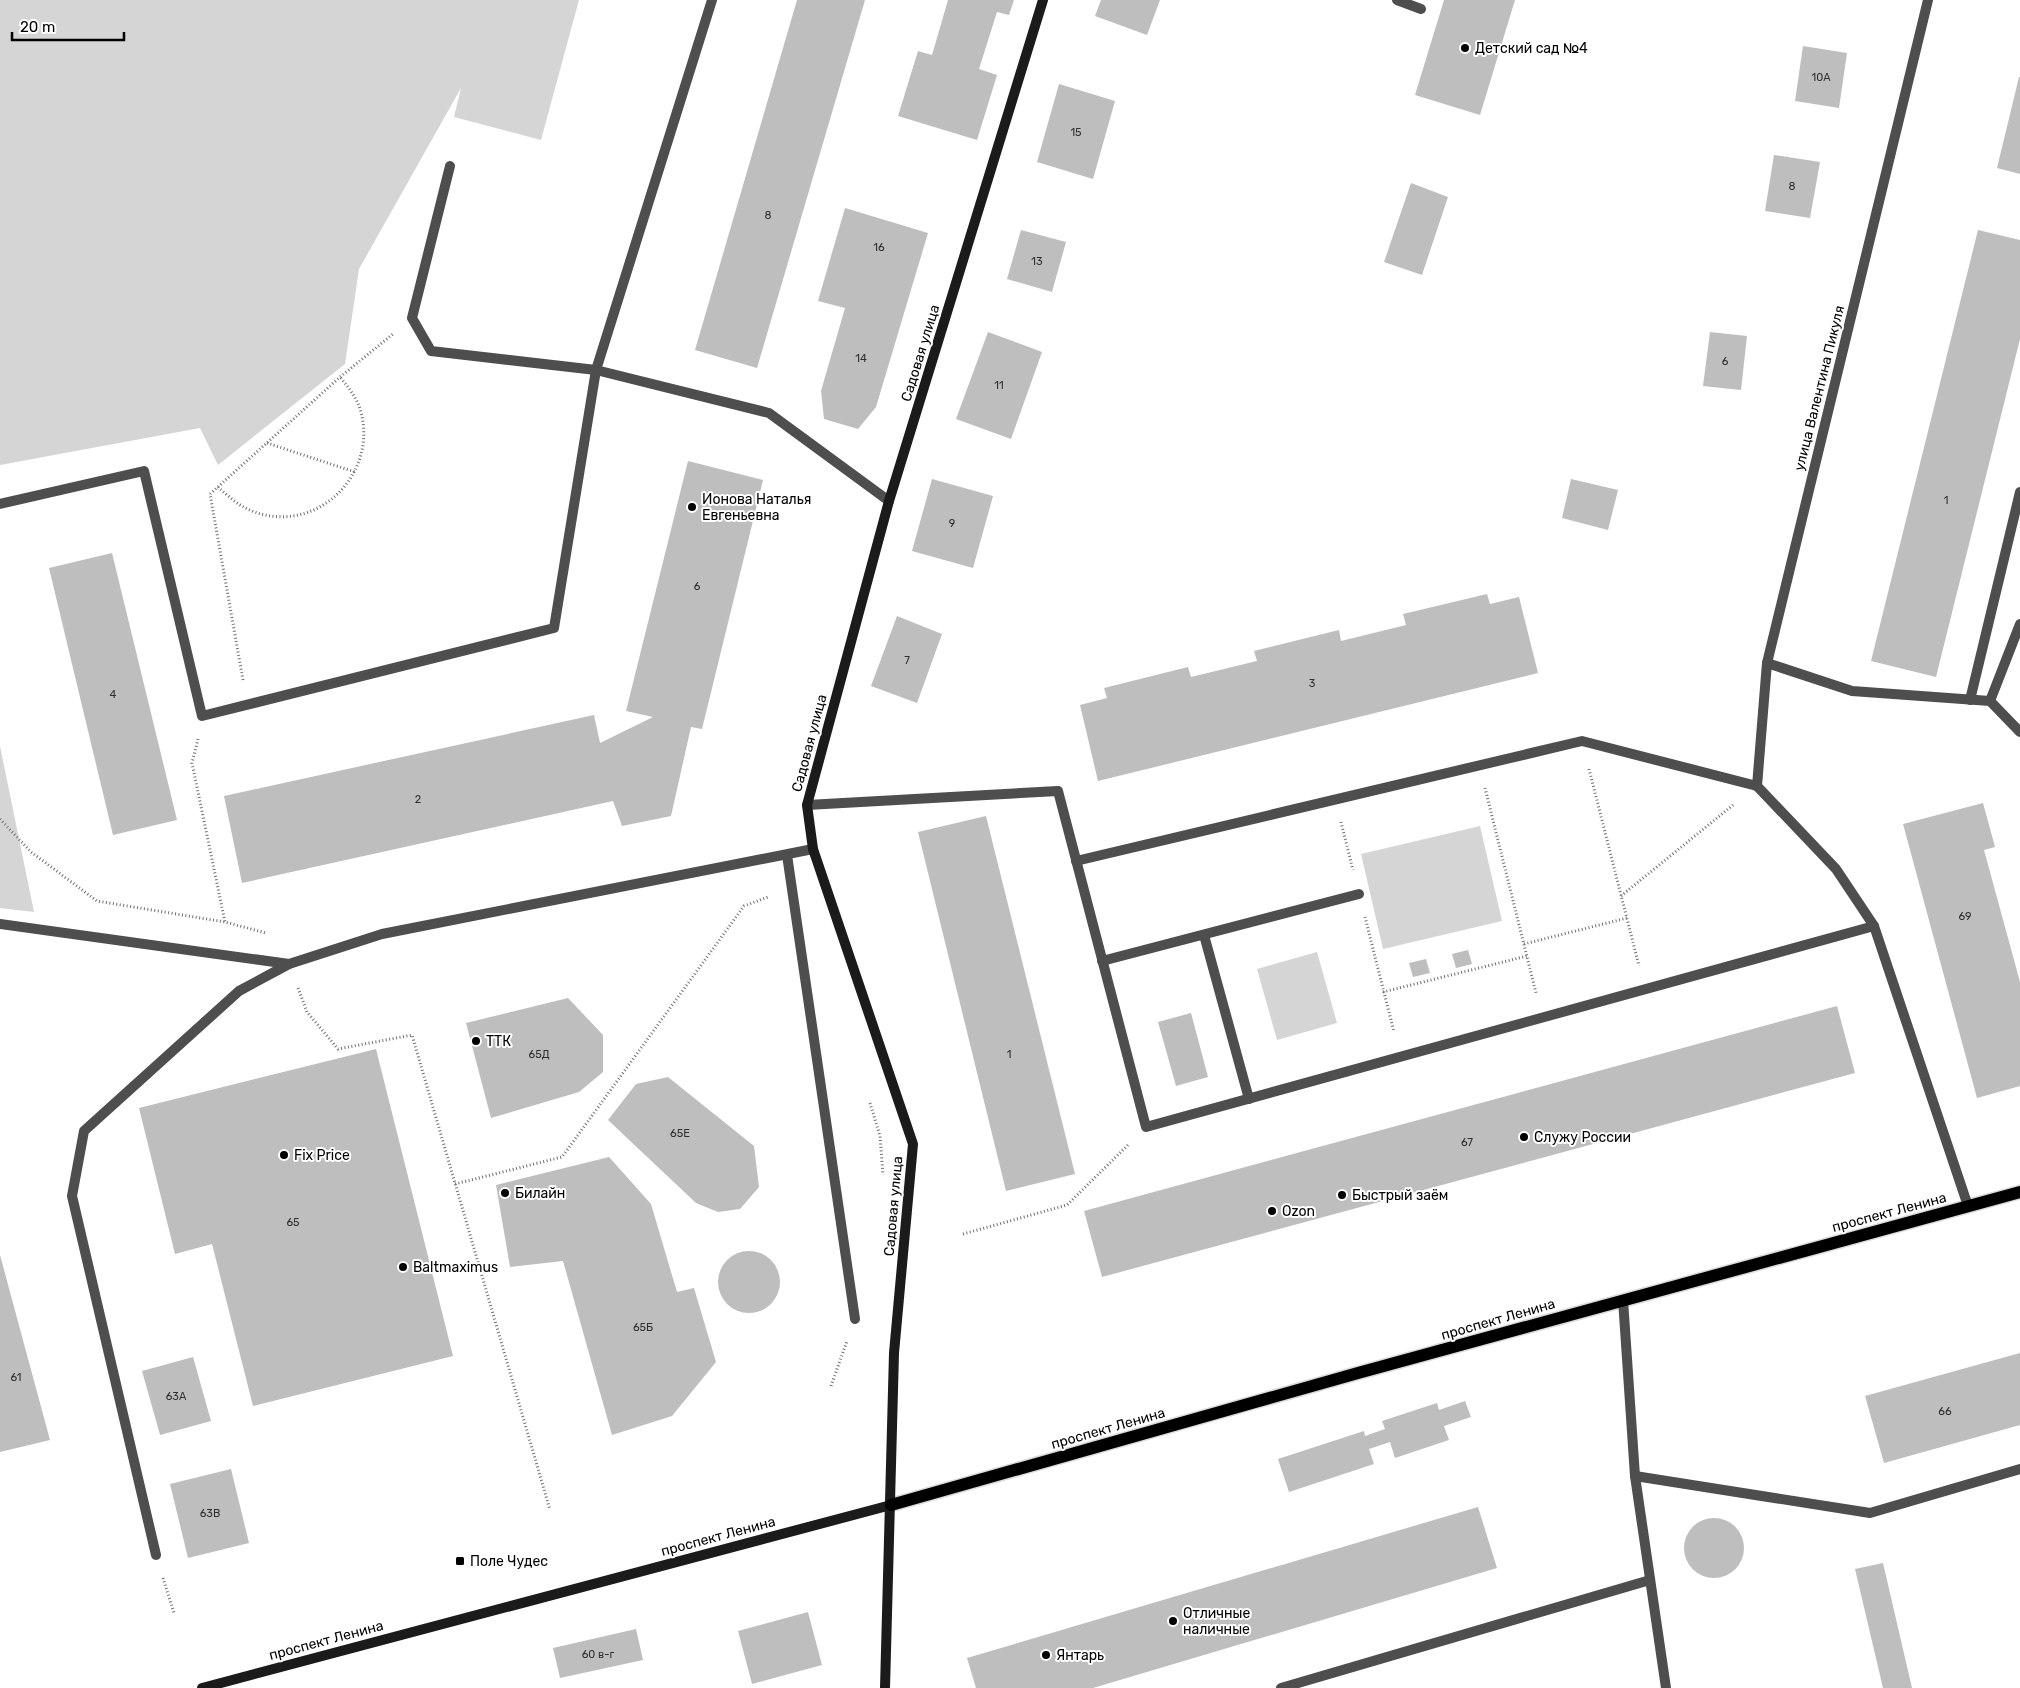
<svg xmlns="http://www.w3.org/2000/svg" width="2020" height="1688" viewBox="0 0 2020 1688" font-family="Rubik,sans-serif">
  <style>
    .green { fill: #d5d5d5 }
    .building { fill: #bebebe }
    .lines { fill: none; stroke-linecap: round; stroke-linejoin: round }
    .primary-casing { stroke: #dbdbdb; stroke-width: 15 }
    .path { stroke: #707070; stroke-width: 3; stroke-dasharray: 1 2.5; stroke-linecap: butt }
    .lane { stroke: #4e4e4e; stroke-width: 10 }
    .street { stroke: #4e4e4e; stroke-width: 10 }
    .secondary { stroke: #1b1b1b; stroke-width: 10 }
    .primary { stroke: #000; stroke-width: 12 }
    .poi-dot { fill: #000; stroke: #fff; stroke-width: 2 }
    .labels { text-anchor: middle; stroke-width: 4; stroke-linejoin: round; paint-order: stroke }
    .number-label { font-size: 11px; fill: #303030 }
    .poi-label { font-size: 14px; fill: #000; stroke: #fff; text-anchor: start }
    .street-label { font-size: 14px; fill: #000; stroke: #fff }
  </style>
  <rect width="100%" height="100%" fill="#fff"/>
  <g class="green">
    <polygon points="0,0 579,0 541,140 454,117 461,88 359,269 345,364 218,465 200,428 0,465"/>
    <polygon points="0,746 34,912 0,908"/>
    <polygon points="1480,826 1502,921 1383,949 1361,854"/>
    <polygon points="1317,952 1337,1023 1277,1040 1257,969"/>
  </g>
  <g class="building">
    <polygon points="797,0 865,0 757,368 695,350"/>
    <polygon points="948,0 1014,0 1009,15 997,12 979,69 997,75 977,140 898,116 918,51 932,55"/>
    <polygon points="1101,0 1160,0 1147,35 1095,16"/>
    <polygon points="1444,0 1515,0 1480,115 1415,95"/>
    <polygon points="1803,46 1847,53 1839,108 1795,101"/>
    <polygon points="2019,77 2020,77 2020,174 1997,168"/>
    <polygon points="1059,84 1115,101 1093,179 1037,162"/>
    <polygon points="1774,155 1820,162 1810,218 1765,211"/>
    <polygon points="1411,183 1448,197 1422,275 1384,262"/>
    <polygon points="845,208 928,233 876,407 858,429 824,419 821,391 845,308 818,301"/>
    <polygon points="1021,230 1066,242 1052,292 1007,279"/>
    <polygon points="1978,230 2020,240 2020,339 1936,677 1871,661"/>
    <polygon points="988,332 1042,352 1011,439 956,419"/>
    <polygon points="1710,332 1747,336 1741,390 1703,386"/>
    <polygon points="688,461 763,480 702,729 691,727 671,816 622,826 613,801 242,883 224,796 594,715 600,743 653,717 626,711"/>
    <polygon points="932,479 993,496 973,568 912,551"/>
    <polygon points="1571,479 1618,490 1608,530 1562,518"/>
    <polygon points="112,553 177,820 113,835 49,568"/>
    <polygon points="1487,594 1490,604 1519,597 1538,673 1098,781 1080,705 1107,698 1104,688 1188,667 1191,677 1257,661 1254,651 1339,630 1341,641 1406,625 1403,614"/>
    <polygon points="897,616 942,634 917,703 871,686"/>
    <polygon points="1983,803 1995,847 1984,850 2020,982 2020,1086 1977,1098 1903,824"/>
    <polygon points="986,816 1075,1174 1006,1191 918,832"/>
    <polygon points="1468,950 1472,964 1456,968 1452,954"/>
    <polygon points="1426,959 1430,973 1413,977 1409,963"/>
    <polygon points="568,998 603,1035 603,1072 579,1092 491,1118 466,1023"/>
    <polygon points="1837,1006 1855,1073 1102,1277 1084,1211"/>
    <polygon points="1191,1013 1208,1077 1176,1086 1158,1022"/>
    <polygon points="376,1049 453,1356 253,1406 212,1244 175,1254 139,1108"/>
    <polygon points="668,1077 754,1146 759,1187 740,1209 718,1212 696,1203 608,1120 636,1084"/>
    <polygon points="609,1157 651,1204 677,1292 694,1288 716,1362 672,1416 612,1435 563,1261 510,1267 496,1185"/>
    <circle cx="749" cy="1282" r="31"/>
    <polygon points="0,1255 50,1440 0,1452"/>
    <polygon points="2020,1353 2020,1425 1884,1463 1865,1396"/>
    <polygon points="193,1357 211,1421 160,1435 142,1371"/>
    <polygon points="1465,1401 1471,1417 1444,1426 1449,1440 1395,1458 1390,1442 1369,1449 1374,1464 1289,1492 1278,1459 1364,1431 1365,1436 1385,1429 1382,1421 1437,1403 1439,1410"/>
    <polygon points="231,1469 249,1543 188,1558 170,1484"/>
    <polygon points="1478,1507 1497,1568 1093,1688 976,1688 967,1658"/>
    <circle cx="1714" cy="1548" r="30"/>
    <polygon points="1883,1563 1912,1688 1883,1688 1855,1569"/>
    <polygon points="808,1612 822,1665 752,1684 738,1631"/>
    <polygon points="636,1629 643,1660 560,1678 553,1648"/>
  </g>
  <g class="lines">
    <defs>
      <polyline id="primary" points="891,1505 1358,1373 2020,1192"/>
    </defs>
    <use href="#primary" class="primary-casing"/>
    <g class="path">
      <polyline points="267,443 355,472"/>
      <path d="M218,487C228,496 239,506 252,511C315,536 378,476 361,412C357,398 349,388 340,377"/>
      <polyline points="243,680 210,494 340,377 393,334"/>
      <polyline points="198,739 192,763 225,922"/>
      <polyline points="1589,769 1639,966"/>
      <polyline points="1485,788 1536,993"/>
      <polyline points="0,819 31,852 97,901 225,922 266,933"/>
      <polyline points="1341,822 1353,870"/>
      <polyline points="1621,896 1733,805"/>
      <polyline points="1365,917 1394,1032"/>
      <polyline points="1524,944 1627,918"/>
      <polyline points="298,988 307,1012 338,1049 412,1035 550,1510"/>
      <polyline points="1383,992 1527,956"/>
      <polyline points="870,1103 880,1136 883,1175"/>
      <polyline points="455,1184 562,1157 744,906 768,897"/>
      <polyline points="963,1234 1067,1205 1129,1144"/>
      <polyline points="831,1386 847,1341"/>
      <polyline points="163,1578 174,1613"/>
    </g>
    <g class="lane">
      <polyline points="712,0 596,370 769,413 889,501"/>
      <polyline points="0,504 144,471 202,716 554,628 596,370 431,351 412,318 450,166"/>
      <polyline points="1767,663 1852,691 1990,701 2020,732"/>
      <polyline points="1970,700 2020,492"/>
      <polyline points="1990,701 2020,624"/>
      <polyline points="807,805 1058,791 1146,1127 1874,926"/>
      <polyline points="787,855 855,1319"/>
      <polyline points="1076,861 1582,741 1757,786"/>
      <polyline points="0,924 289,964"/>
      <polyline points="1204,935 1249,1099"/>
      <polyline points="1102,961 1359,894"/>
      <polyline points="1623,1300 1635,1476 1666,1688"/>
      <polyline points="1635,1476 1870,1513 2020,1469"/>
      <polyline points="156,1555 72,1196 84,1131 239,991 289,964 382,934 813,849"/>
      <polyline points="1281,1688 1650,1580"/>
    </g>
    <g class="street">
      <polyline points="1397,0 1421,9"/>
      <polyline points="1928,0 1767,663 1757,786 1836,869 1874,926 1968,1206"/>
    </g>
    <g class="secondary">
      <polyline points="202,1688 891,1505"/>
      <polyline points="885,1688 894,1353 913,1144 813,849 807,805 889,501 1043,0"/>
    </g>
    <use href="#primary" class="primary"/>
  </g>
  <g class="poi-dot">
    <circle cx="1465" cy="48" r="5"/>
    <circle cx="692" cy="507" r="5"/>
    <circle cx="476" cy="1041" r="5"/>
    <circle cx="1524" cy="1137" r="5"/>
    <circle cx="284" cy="1155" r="5"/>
    <circle cx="505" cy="1193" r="5"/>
    <circle cx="1342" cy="1195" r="5"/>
    <circle cx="1272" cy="1211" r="5"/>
    <circle cx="403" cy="1267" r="5"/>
    <rect x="455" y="1556" width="10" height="10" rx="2.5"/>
    <circle cx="1173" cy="1621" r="5"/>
    <circle cx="1046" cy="1655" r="5"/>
  </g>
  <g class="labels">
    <g class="number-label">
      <text x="1821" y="81">10А</text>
      <text x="1076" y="136">15</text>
      <text x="1792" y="190">8</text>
      <text x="768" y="219">8</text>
      <text x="879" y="251">16</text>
      <text x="1037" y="265">13</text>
      <text x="861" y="362">14</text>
      <text x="1725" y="365">6</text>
      <text x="999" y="389">11</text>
      <text x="1946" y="504">1</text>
      <text x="952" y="527">9</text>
      <text x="697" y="590">6</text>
      <text x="907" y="664">7</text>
      <text x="1312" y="687">3</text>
      <text x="113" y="698">4</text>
      <text x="418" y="803">2</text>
      <text x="1965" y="920">69</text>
      <text x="539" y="1058">65Д</text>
      <text x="1009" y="1058">1</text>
      <text x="680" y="1137">65Е</text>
      <text x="1467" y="1146">67</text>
      <text x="293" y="1226">65</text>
      <text x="643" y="1331">65Б</text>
      <text x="16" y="1381">61</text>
      <text x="176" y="1400">63А</text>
      <text x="1945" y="1415">66</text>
      <text x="210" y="1517">63В</text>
      <text x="598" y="1658">60 в-г</text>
    </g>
    <g class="poi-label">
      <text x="1475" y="53">Детский сад №4</text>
      <text x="702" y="504">Ионова Наталья<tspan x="702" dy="16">Евгеньевна</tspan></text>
      <text x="486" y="1046">ТТК</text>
      <text x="1534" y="1142">Служу России</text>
      <text x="294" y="1160">Fix Price</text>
      <text x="515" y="1198">Билайн</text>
      <text x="1352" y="1200">Быстрый заём</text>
      <text x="1282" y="1216">Ozon</text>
      <text x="413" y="1272">Baltmaximus</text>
      <text x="470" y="1566">Поле Чудес</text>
      <text x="1183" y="1618">Отличные<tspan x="1183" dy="16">наличные</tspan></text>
      <text x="1056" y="1660">Янтарь</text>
    </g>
    <g class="street-label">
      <text transform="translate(920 353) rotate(-73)" y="5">Садовая улица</text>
      <text transform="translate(1819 388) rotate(-76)" y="5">улица Валентина Пикуля</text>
      <text transform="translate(809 743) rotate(-75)" y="5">Садовая улица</text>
      <text transform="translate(893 1206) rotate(-85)" y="5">Садовая улица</text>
      <text transform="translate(1889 1212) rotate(-15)" y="5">проспект Ленина</text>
      <text transform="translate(1498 1319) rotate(-16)" y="5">проспект Ленина</text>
      <text transform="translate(1108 1428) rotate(-16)" y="5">проспект Ленина</text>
      <text transform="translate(718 1536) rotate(-15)" y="5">проспект Ленина</text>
      <text transform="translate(326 1640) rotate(-15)" y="5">проспект Ленина</text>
    </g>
  </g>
  <path d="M12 32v8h112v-8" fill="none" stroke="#000000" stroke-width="2.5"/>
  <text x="20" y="32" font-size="15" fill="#000000" stroke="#ffffff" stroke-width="4" paint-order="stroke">20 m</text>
</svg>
